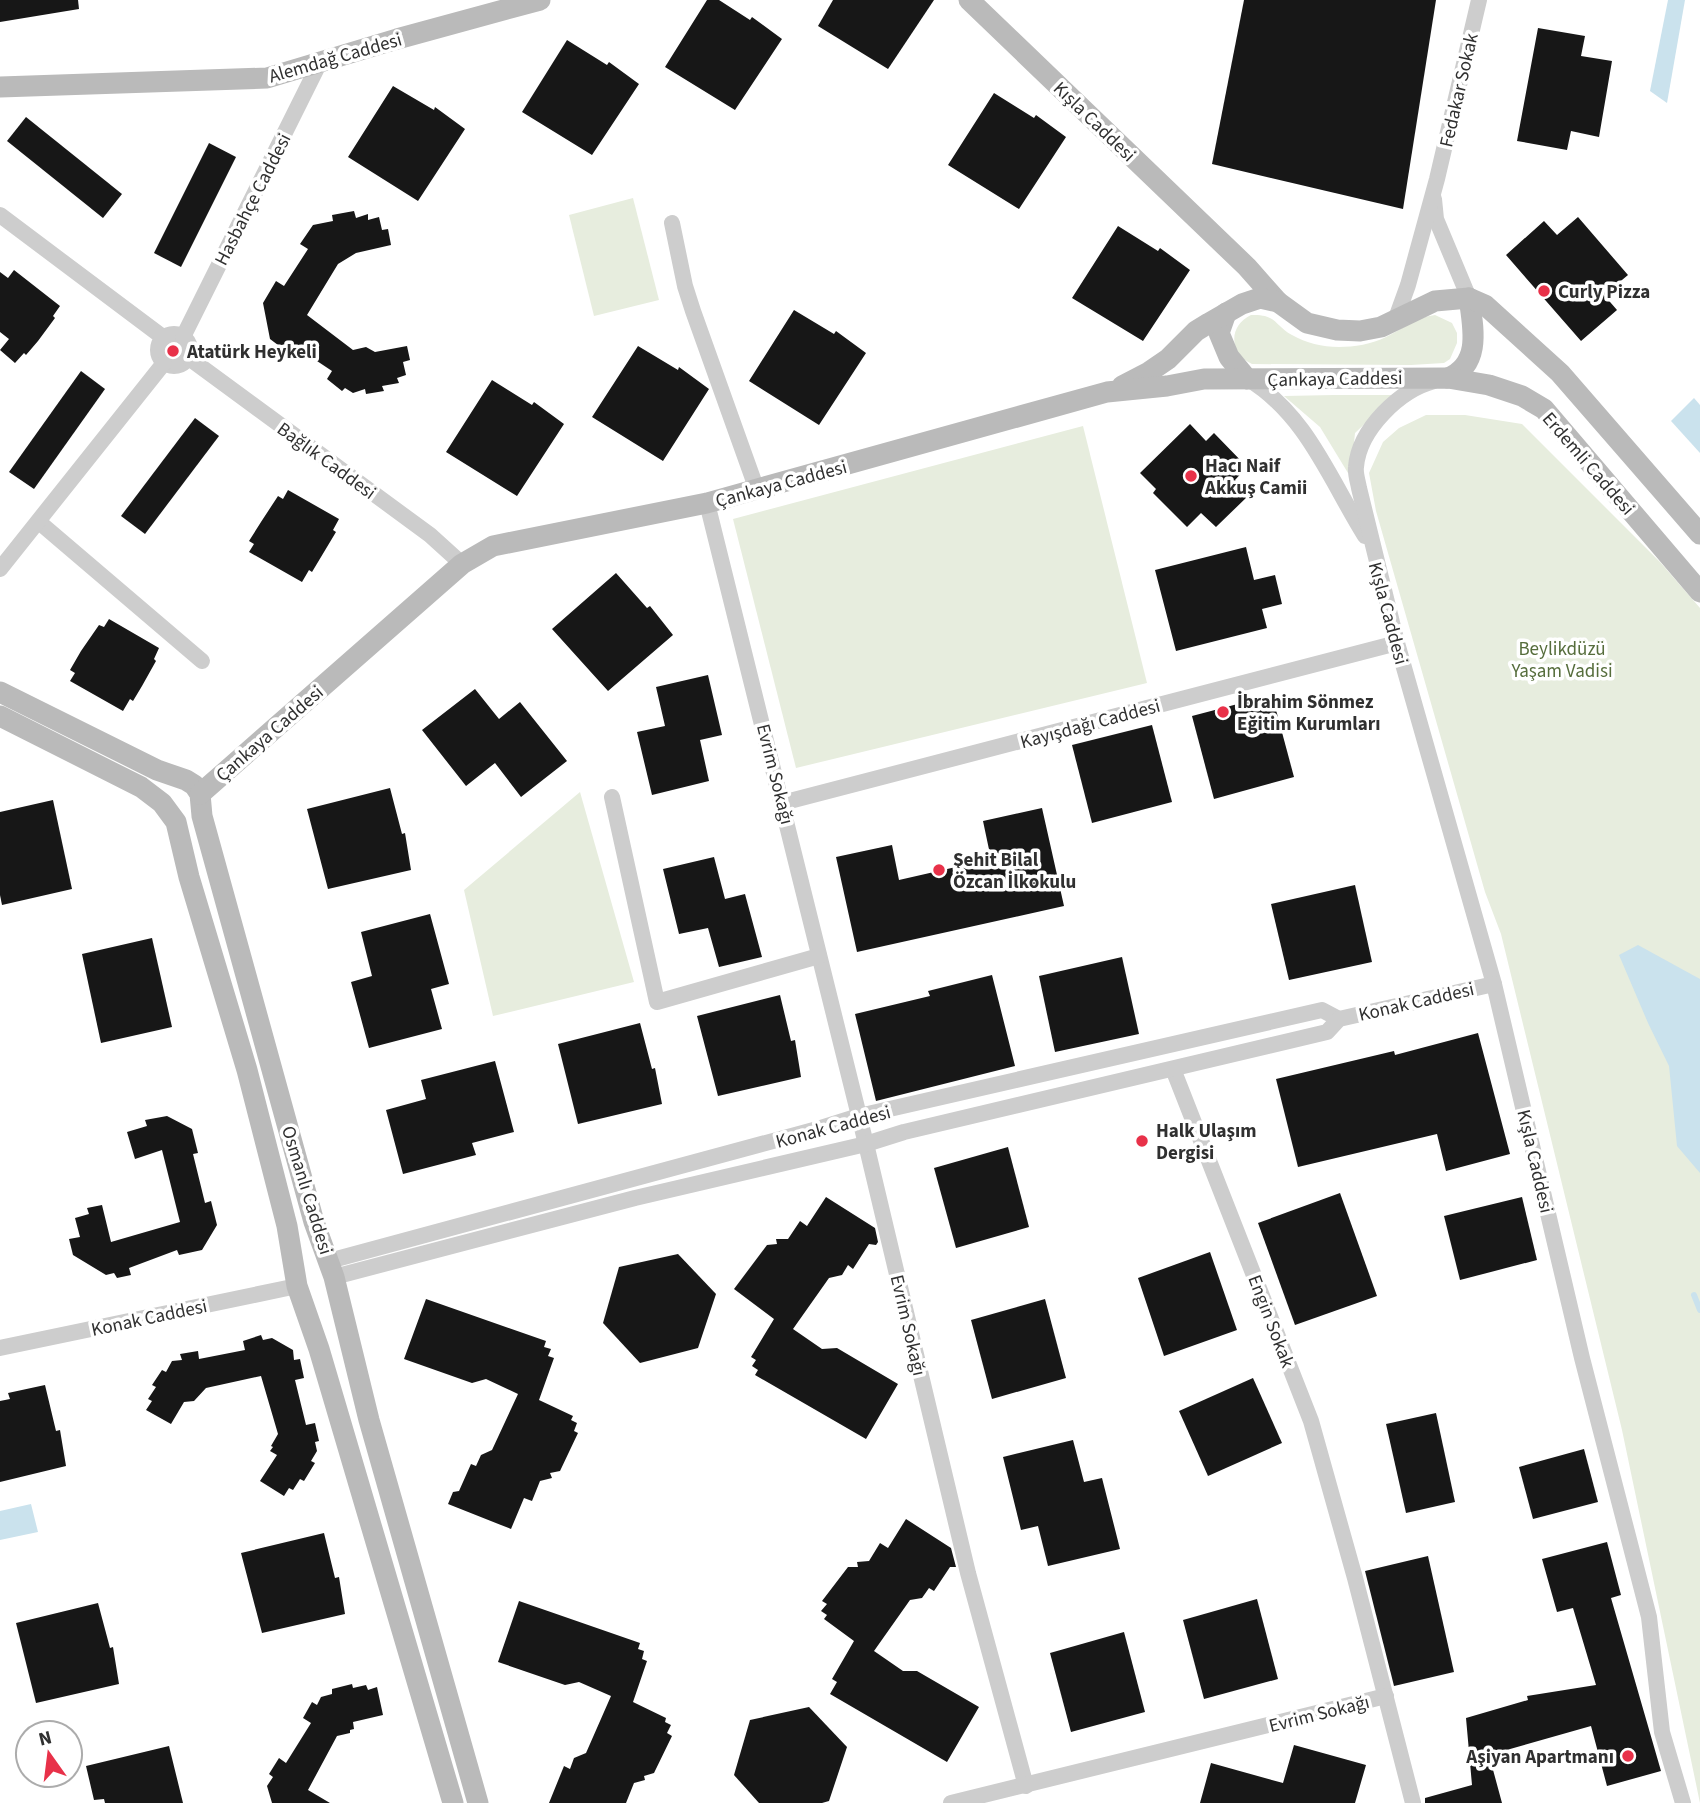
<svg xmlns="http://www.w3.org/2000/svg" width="1700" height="1803" viewBox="0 0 1700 1803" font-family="'Source Sans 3',sans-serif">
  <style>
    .green { fill: #e7edde }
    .water { fill: #cae2ed }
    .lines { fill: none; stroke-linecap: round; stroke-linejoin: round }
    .stream { stroke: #cae2ed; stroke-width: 6 }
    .building { fill: #171717 }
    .minor { stroke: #cdcdcd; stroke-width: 16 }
    .secondary { stroke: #bababa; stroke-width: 21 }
    .poi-dot { fill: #e83149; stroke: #fff; stroke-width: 2.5 }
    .labels { text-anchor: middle; stroke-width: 7; stroke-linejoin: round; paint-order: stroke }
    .street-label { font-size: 19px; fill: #303030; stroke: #fff }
    .poi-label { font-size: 19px; font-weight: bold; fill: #303030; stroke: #fff; text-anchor: start }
    .park-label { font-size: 19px; fill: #566d3c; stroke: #fff }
  </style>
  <rect width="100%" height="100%" fill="#fff"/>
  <g class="green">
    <polygon points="633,198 659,300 594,316 569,215"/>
    <path d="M1251,315C1277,314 1274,325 1292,335C1306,343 1322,347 1339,347C1354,347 1372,344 1386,337C1403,329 1416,317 1435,315L1452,323L1457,333V343L1450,359L1444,363L1411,365L1252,364C1229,353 1228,326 1251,315Z"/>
    <polygon points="1334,395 1395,395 1355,433 1351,472 1348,473 1320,427 1284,396"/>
    <polygon points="1426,415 1465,415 1522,424 1660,562 1700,608 1700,1803 1622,1430 1501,934 1485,892 1376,511 1369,473 1383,442 1399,428"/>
    <polygon points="1083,426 1147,683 796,768 733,519"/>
    <polygon points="580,792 634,982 493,1016 464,890"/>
  </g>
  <g class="water">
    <polygon points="1668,0 1685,0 1667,103 1650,91"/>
    <polygon points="1694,398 1700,405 1700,453 1671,421"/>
    <polygon points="1638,945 1700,979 1700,1173 1677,1146 1669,1066 1648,1023 1619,955"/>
    <polygon points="31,1504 38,1532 0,1540 0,1511"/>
  </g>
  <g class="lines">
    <polyline class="stream" points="1694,1295 1700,1310"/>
  </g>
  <g class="building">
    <polygon points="0,0 78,0 79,9 0,22"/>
    <polygon points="707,0 719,0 750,20 752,17 782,39 735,110 665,67"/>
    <polygon points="833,0 934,0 888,69 818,26"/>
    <polygon points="1244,0 1436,0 1403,209 1212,164"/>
    <polygon points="1538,28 1585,36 1581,56 1612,61 1599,137 1571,131 1567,150 1517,141"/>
    <polygon points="567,40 607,65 609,62 639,84 592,155 522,112"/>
    <polygon points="393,86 434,110 435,107 465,129 418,201 348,157"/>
    <polygon points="994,93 1034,118 1036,115 1066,137 1019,209 948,165"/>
    <polygon points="26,117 122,194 103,218 7,141"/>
    <polygon points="209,143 236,157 181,267 154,253"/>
    <polygon points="354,211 356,218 368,214 368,220 379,217 382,230 388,229 391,245 356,253 338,264 307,315 353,350 366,347 375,352 407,346 410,360 403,362 406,375 397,378 399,383 382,386 384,391 366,394 365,389 353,393 345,388 342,391 327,379 332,371 296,347 290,354 270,339 263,303 276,281 284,286 308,249 300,244 313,225 333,221 332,215"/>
    <polygon points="1578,217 1628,275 1604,295 1617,310 1581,341 1506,255 1544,221 1557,235"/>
    <polygon points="1118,226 1158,251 1160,248 1190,270 1143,341 1072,298"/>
    <polygon points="14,270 60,306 53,316 55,318 38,341 26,355 24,353 15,363 0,350 9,339 0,332 0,272 8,278"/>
    <polygon points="794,310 834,334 836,331 866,353 819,425 749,381"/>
    <polygon points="638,346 678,370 679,367 709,389 663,461 592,417"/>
    <polygon points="81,371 105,389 34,489 9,472"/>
    <polygon points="492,380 532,405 534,402 564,424 517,496 446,452"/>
    <polygon points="195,418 219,436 145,534 121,516"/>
    <polygon points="1190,424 1206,441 1214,433 1247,467 1235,480 1249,495 1216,527 1201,513 1187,527 1153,493 1156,489 1140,473"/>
    <polygon points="288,490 339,519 333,530 336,532 312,572 309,570 302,582 249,552 254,544 249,541 261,522 278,496 283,499"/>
    <polygon points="1246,547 1254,580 1275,575 1282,604 1262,609 1267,628 1176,651 1155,570"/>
    <polygon points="616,573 647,608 650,606 673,635 608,691 552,629"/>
    <polygon points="109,619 159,648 154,659 156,661 142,686 133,701 130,699 123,711 70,681 75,673 70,670 81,651 99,625 104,627"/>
    <polygon points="708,675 722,735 700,740 709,781 652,795 637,732 665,726 656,687"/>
    <polygon points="475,689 499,719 520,702 567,761 521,797 495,763 466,786 422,730"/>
    <polygon points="1272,695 1294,777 1214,799 1192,716"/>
    <polygon points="1152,725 1172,802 1092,823 1072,745"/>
    <polygon points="390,788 402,834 405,833 411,870 328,889 307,809"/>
    <polygon points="53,800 72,889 2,905 0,895 0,812"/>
    <polygon points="1042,808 1064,906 857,952 836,857 892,845 899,880 991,859 983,821"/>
    <polygon points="714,857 725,899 745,894 762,957 719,967 708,928 679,934 663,869"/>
    <polygon points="1355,885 1372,962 1289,980 1271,904"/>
    <polygon points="430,914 449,984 431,989 442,1029 369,1048 351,982 372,976 361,932"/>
    <polygon points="152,938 172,1027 101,1043 82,954"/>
    <polygon points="1122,957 1139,1034 1055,1052 1039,976"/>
    <polygon points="992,975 1015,1066 876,1101 855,1014 930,996 928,991"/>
    <polygon points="780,995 791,1041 795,1040 801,1077 718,1096 697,1016"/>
    <polygon points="640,1023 652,1069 655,1068 662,1104 578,1124 558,1044"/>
    <polygon points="1478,1033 1510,1154 1446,1171 1437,1134 1298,1167 1276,1079 1394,1051 1395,1055"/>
    <polygon points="495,1061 514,1132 472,1143 476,1155 403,1174 386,1110 426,1099 421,1080"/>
    <polygon points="167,1116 192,1129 198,1153 193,1154 205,1203 211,1201 217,1225 202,1250 179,1255 177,1250 129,1268 131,1275 117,1278 114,1273 106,1275 73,1255 69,1239 80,1237 75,1218 89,1214 87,1208 102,1205 111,1242 180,1222 162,1150 135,1159 127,1132 147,1126 145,1120"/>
    <polygon points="1008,1147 1029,1227 956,1248 934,1168"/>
    <polygon points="1340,1193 1377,1296 1295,1325 1258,1223"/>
    <polygon points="826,1197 875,1228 878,1242 876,1245 869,1244 853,1269 848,1265 842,1275 829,1278 793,1329 822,1349 837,1348 898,1384 866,1439 755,1375 758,1370 752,1366 756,1360 751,1357 774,1319 734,1289 767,1245 777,1244 776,1239 788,1239 800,1221 807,1226"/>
    <polygon points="1522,1197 1537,1260 1460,1280 1444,1216"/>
    <polygon points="1210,1252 1237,1330 1164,1356 1138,1278"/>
    <polygon points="678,1254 716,1294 698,1348 640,1363 603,1323 619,1267"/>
    <polygon points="426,1299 546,1341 544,1347 551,1349 548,1356 554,1358 539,1400 573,1416 571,1420 577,1423 574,1431 578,1433 560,1471 550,1473 552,1478 540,1481 532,1501 524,1498 511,1529 448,1504 453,1492 459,1491 471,1464 476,1466 481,1455 492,1450 518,1394 486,1379 472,1383 404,1359"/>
    <polygon points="1045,1299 1066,1378 992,1399 971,1320"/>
    <polygon points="261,1335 263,1340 272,1338 293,1350 294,1360 300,1359 304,1378 295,1380 306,1425 315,1423 319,1441 315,1442 317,1451 311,1461 315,1463 304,1481 300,1479 293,1490 289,1488 284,1496 260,1481 277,1455 270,1451 273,1447 271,1446 278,1434 261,1376 206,1388 194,1401 184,1402 171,1424 146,1410 152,1401 148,1399 156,1387 152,1385 162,1370 166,1372 172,1361 182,1360 180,1354 198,1351 199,1359 245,1350 243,1341"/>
    <polygon points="1253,1378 1282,1443 1208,1476 1179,1411"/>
    <polygon points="45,1385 56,1431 60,1430 66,1466 0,1482 0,1401 10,1399 8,1393"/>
    <polygon points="1436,1413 1455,1502 1406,1513 1386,1424"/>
    <polygon points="1073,1440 1084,1482 1102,1478 1120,1549 1048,1566 1038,1526 1021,1530 1003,1457"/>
    <polygon points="1584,1449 1598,1502 1533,1519 1519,1467"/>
    <polygon points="906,1519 951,1548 956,1567 950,1567 934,1591 929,1588 922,1598 910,1600 874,1651 903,1671 917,1671 979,1707 947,1762 830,1694 837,1682 832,1679 854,1641 824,1619 827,1615 821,1611 827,1604 822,1601 848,1567 858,1567 857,1562 869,1561 880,1543 888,1548"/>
    <polygon points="324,1533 335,1578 339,1577 345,1614 262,1633 241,1553"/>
    <polygon points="1607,1542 1621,1595 1611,1598 1661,1771 1607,1786 1591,1726 1489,1755 1502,1803 1425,1803 1425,1798 1472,1785 1466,1718 1528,1700 1527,1696 1596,1685 1573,1608 1557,1612 1542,1559"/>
    <polygon points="1428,1556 1454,1672 1394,1686 1365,1571"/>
    <polygon points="1257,1599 1278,1679 1204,1699 1183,1620"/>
    <polygon points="519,1601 640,1643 638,1649 644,1651 642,1659 647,1661 633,1702 666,1718 665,1722 671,1725 667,1733 672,1736 654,1773 644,1776 645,1780 634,1783 626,1803 549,1803 564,1766 570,1769 574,1758 586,1753 611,1696 579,1682 565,1685 498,1662"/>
    <polygon points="98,1603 110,1648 113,1647 119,1684 36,1703 16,1623"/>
    <polygon points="1124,1632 1145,1712 1071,1732 1050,1653"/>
    <polygon points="352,1684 353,1688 366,1685 368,1690 377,1687 383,1715 353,1722 354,1729 350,1730 350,1733 337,1736 308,1790 330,1803 272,1803 267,1786 273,1777 269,1774 279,1758 286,1763 311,1723 303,1718 312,1702 317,1705 321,1697 332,1694 332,1689"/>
    <polygon points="809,1707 847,1747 829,1801 822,1803 759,1803 734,1775 750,1720"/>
    <polygon points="1294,1745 1366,1765 1355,1803 1200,1803 1211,1763 1283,1783"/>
    <polygon points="169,1746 183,1803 105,1803 104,1799 94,1800 86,1766"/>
  </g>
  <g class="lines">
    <g class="minor">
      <polyline points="1434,199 1436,219 1469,298"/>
      <polyline points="0,215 164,338"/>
      <polyline points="672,223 685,286 693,311 757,490"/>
      <polyline points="1395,321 1408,285 1437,179 1479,0"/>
      <circle cx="174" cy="350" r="16"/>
      <polyline points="183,337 320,62"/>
      <polyline points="189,358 430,535 462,564"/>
      <path d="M1248,379C1307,415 1330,480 1365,536"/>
      <path d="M1434,381C1400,390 1359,429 1356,467C1355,473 1358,482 1359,488L1397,643L1494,984L1582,1358L1649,1617L1662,1732L1683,1803"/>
      <polyline points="707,503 866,1144 968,1573 1026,1786"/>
      <polyline points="39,522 202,661"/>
      <polyline points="0,569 164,363"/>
      <polyline points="612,797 657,1002 819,956"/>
      <polyline points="782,803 1397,643"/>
      <polyline points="1173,1069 1311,1421 1355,1578 1413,1803"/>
      <polyline points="329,1261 821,1128 859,1116 1322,1010 1339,1019"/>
      <polyline points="334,1277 635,1198 866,1144 904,1132 1327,1032 1339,1019 1494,984"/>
      <polyline points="0,1348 297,1286"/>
      <polyline points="951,1803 1386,1696"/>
    </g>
    <g class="secondary">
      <polyline points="969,0 1247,267 1278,302"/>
      <polyline points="0,87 267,78 397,39 540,0"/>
      <polyline points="1226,313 1219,333 1229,357 1247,379"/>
      <path d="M1448,378C1482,364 1473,327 1469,298"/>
      <polyline points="1122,386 1149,372 1168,359 1196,331 1209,323 1242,304 1260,298 1278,302 1307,323 1337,330 1360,331 1381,327 1435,301 1469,298 1485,305 1560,373 1700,534"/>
      <polyline points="0,692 157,770 186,780 194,785 200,794 202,816 314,1222 334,1277 369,1420 478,1803"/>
      <polyline points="0,716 141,787 162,803 176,822 189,877 247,1070 287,1226 297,1286 319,1349 453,1803"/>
      <polyline points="200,794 462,564 493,546 707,503 1107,392 1167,386 1204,379 1448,378 1489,385 1522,396 1544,409 1700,592"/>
    </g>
  </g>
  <g class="poi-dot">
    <circle cx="1544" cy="291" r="7"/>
    <circle cx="173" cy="351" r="7"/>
    <circle cx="1191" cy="476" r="7"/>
    <circle cx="1223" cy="712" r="7"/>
    <circle cx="939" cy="870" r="7"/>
    <circle cx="1142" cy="1141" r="7"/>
    <circle cx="1628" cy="1756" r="7"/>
  </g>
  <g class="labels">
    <g class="street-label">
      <text transform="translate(335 57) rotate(-16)" y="7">Alemdağ Caddesi</text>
      <text transform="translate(1458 90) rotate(-77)" y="7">Fedakar Sokak</text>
      <text transform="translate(1095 121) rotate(44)" y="7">Kışla Caddesi</text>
      <text transform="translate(252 199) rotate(-63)" y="7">Hasbahçe Caddesi</text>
      <text transform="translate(1335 378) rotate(-1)" y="7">Çankaya Caddesi</text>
      <text transform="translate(327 460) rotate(36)" y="7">Bağlık Caddesi</text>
      <text transform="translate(1589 463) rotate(49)" y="7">Erdemli Caddesi</text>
      <text transform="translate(781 483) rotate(-15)" y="7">Çankaya Caddesi</text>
      <text transform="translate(1389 613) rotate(75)" y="7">Kışla Caddesi</text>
      <text transform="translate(1090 723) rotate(-15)" y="7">Kayışdağı Caddesi</text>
      <text transform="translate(269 733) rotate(-41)" y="7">Çankaya Caddesi</text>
      <text transform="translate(776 774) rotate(76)" y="7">Evrim Sokağı</text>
      <text transform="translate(1416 1001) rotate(-13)" y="7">Konak Caddesi</text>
      <text transform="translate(833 1126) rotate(-15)" y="7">Konak Caddesi</text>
      <text transform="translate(1536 1161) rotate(77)" y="7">Kışla Caddesi</text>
      <text transform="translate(308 1190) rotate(73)" y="7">Osmanlı Caddesi</text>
      <text transform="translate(149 1317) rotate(-12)" y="7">Konak Caddesi</text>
      <text transform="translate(1272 1321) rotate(69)" y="7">Engin Sokak</text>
      <text transform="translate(909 1325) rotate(77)" y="7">Evrim Sokağı</text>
      <text transform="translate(1319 1713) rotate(-14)" y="7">Evrim Sokağı</text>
    </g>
    <g class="poi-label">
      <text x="1558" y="298">Curly Pizza</text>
      <text x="187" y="358">Atatürk Heykeli</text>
      <text x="1205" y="472">Hacı Naif<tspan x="1205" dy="22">Akkuş Camii</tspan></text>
      <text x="1237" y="708">İbrahim Sönmez<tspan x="1237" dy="22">Eğitim Kurumları</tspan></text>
      <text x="953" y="866">Şehit Bilal<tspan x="953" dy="22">Özcan İlkokulu</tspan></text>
      <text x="1156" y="1137">Halk Ulaşım<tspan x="1156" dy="22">Dergisi</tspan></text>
      <text x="1614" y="1763" text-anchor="end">Aşiyan Apartmanı</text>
    </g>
    <g class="park-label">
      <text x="1562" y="655">Beylikdüzü<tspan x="1562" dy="22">Yaşam Vadisi</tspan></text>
    </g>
  </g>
  <g transform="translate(49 1754) rotate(346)"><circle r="33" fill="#ffffff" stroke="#acacac" stroke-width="2"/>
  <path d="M0-5L12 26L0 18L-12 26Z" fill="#e83149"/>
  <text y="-10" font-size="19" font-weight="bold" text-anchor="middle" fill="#303030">N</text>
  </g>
</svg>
